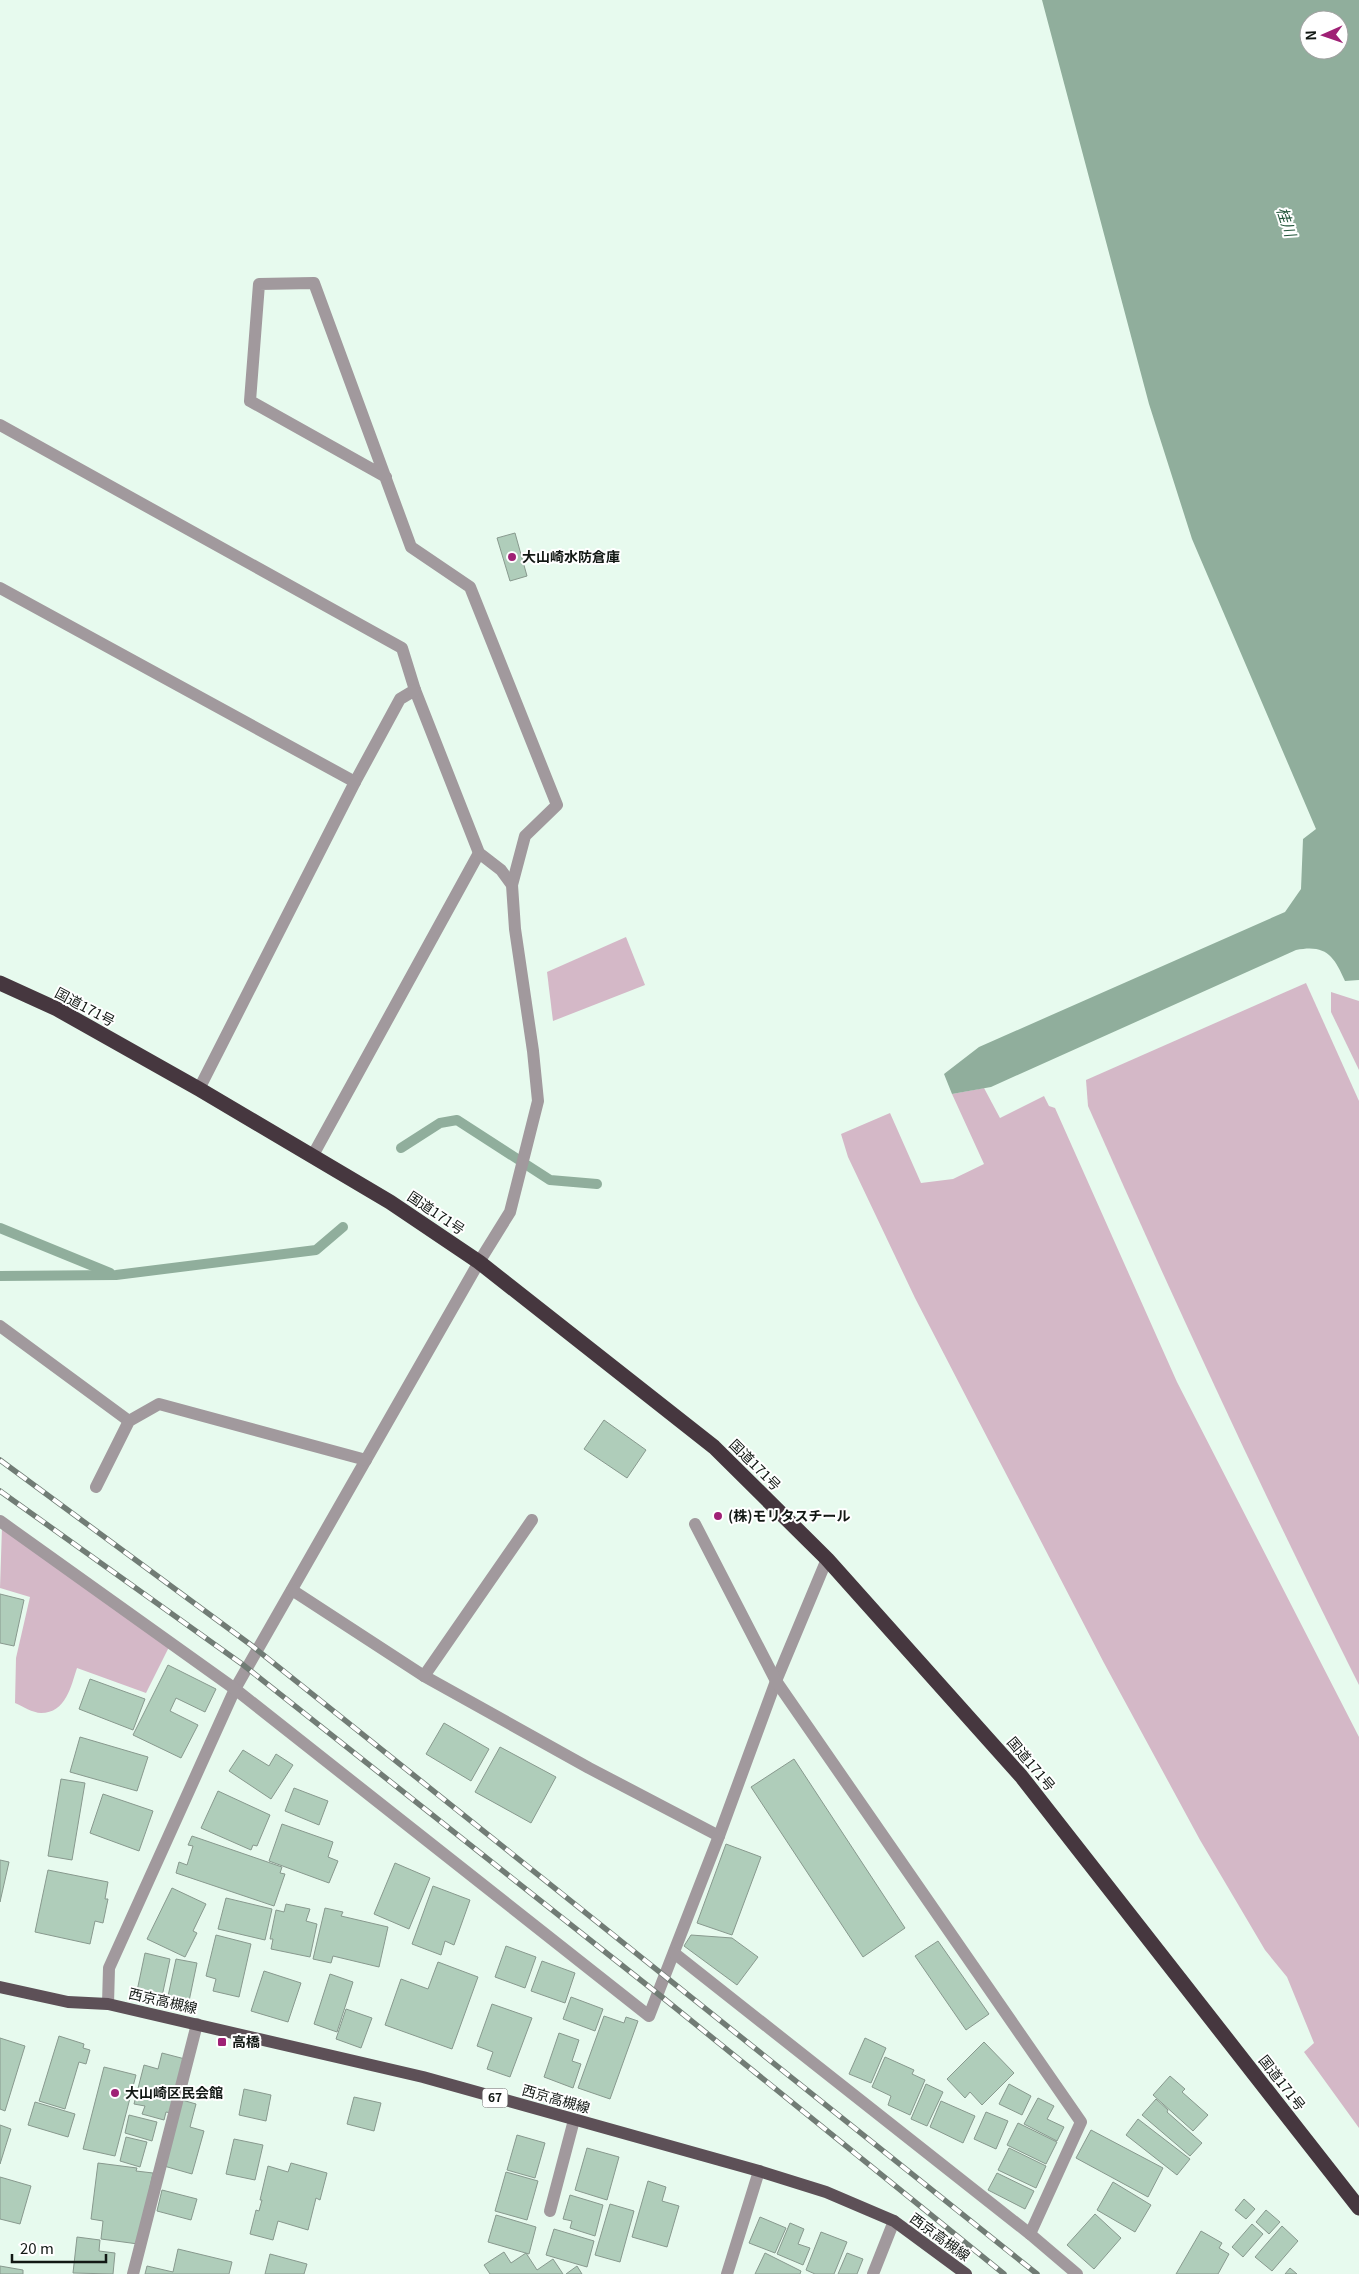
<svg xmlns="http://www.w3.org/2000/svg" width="1359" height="2274" viewBox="0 0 1359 2274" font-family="Georgia,'Noto Sans JP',serif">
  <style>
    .green { fill: #d4b8c7 }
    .water { fill: #90ae9c; fill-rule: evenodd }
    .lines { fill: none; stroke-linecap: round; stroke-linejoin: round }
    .stream { stroke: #90ae9c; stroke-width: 10 }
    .building { fill: #afcdba; stroke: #88998e }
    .minor { stroke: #a1999d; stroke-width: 12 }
    .major { stroke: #5d5057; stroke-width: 12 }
    .highway { stroke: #46373f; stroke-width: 15 }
    .rail-casing { stroke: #717c75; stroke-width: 5.5 }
    .rail { stroke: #fff; stroke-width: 4; stroke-dasharray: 11; stroke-linecap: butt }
    .poi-dot { fill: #9f2175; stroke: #fff; stroke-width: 2 }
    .labels { text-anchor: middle; stroke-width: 4; stroke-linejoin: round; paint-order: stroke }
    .shield { fill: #fff; stroke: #595d5a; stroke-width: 1 }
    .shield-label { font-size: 12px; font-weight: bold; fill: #121814 }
    .poi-label { font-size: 14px; font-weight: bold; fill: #121814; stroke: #fff; text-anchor: start }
    .street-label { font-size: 14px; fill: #121814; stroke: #fff }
    .water-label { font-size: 15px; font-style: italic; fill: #23563b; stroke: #fff }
  </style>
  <rect width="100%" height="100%" fill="#e7faee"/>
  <g class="green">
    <polygon points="626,937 645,985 553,1021 547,972"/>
    <path d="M1306,983L1359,1101V1685C1263,1494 1174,1301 1088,1106L1086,1080Z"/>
    <polygon points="1331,992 1359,1001 1359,1070 1331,1012"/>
    <polygon points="984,1088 1000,1118 1044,1096 1049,1106 1055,1108 1177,1382 1359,1737 1359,2128 1304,2052 1314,2043 1287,1977 1265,1950 1200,1840 1104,1663 915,1298 848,1157 841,1134 890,1113 921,1183 953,1179 984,1164 952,1094"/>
    <path d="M2,1527L169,1647L146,1693L77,1668C71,1686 66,1713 41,1713C33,1713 22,1706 15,1703L16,1658L30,1597L0,1588Z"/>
  </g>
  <path class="water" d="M1042,0H1359V980L1345,981C1334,956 1326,944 1296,950L991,1087L952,1094L944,1074L979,1047L1285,912L1301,889L1303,839L1316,829L1192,539L1149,404ZM1309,20H1339V50H1309Z"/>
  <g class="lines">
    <g class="stream">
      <polyline points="401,1148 440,1123 457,1120 550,1180 597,1184"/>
      <polyline points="0,1228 110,1273"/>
      <polyline points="0,1276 116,1275 316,1250 343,1227"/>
    </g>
  </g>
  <g class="building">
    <polygon points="515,533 527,576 510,581 497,538"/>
    <polygon points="604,1420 646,1450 627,1478 584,1449"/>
    <polygon points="0,1594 24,1600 14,1646 0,1643"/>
    <polygon points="168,1665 216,1689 205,1712 176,1698 170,1711 198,1725 181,1758 133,1735"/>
    <polygon points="90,1679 145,1699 133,1730 79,1709"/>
    <polygon points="444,1723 489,1749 471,1781 426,1754"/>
    <polygon points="80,1737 148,1757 137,1791 70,1772"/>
    <polygon points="500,1747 556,1777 531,1823 475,1792"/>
    <polygon points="243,1750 269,1766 276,1754 293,1765 271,1799 229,1771"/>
    <polygon points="794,1759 905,1928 863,1957 751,1787"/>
    <polygon points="61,1779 85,1783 72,1860 48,1856"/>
    <polygon points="294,1788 328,1801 319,1825 285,1811"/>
    <polygon points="218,1791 270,1815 257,1846 253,1845 251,1850 201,1828"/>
    <polygon points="103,1794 153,1811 139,1851 90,1833"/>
    <polygon points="282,1824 333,1842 328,1857 338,1861 329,1883 269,1861"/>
    <polygon points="192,1836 282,1867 280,1873 285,1874 274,1906 176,1873 179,1862 187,1865 193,1846 188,1845"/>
    <polygon points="726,1844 761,1857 732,1935 697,1923"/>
    <polygon points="0,1860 9,1862 0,1902"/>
    <polygon points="395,1863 430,1878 409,1929 374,1914"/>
    <polygon points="48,1870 108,1882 105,1899 108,1899 103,1923 95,1921 90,1944 35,1932"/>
    <polygon points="433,1886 470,1900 454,1945 445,1941 441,1955 412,1944"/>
    <polygon points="172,1888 206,1904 193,1931 197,1933 185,1957 147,1939"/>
    <polygon points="226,1898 272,1909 265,1940 218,1929"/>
    <polygon points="286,1904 310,1909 306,1921 317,1924 310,1957 271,1949 273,1939 270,1939 276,1910 284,1912"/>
    <polygon points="325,1908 343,1912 341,1916 388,1927 379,1967 333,1956 331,1963 313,1959"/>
    <polygon points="216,1935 251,1944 239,1997 213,1991 216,1979 206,1976"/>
    <polygon points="691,1935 732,1938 758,1957 737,1985 684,1946"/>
    <polygon points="938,1941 989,2014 966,2030 915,1956"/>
    <polygon points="506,1946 536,1957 525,1988 495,1977"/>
    <polygon points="145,1953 170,1959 161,2001 142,1997 143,1992 137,1991"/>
    <polygon points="176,1959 197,1963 188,2006 167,2001"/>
    <polygon points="542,1961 575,1973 565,2003 531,1991"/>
    <polygon points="438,1962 478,1977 452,2049 385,2025 401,1979 428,1989"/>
    <polygon points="264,1971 301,1983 288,2022 251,2011"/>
    <polygon points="330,1974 353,1982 337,2032 314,2024"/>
    <polygon points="571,1997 603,2009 595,2031 563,2019"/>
    <polygon points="492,2004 532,2018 510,2077 487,2069 493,2052 477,2046"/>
    <polygon points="346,2009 372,2018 361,2048 336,2039"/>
    <polygon points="604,2016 624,2023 626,2017 638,2021 610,2099 578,2088"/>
    <polygon points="559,2033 579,2040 572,2061 581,2064 573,2088 544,2077"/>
    <polygon points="59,2036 84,2044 83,2048 90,2050 86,2064 79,2062 65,2109 39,2101"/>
    <polygon points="0,2038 25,2046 5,2111 0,2109"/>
    <polygon points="865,2038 886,2048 871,2083 849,2074"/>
    <polygon points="984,2042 1014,2073 982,2105 970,2092 965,2098 947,2079"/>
    <polygon points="162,2053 185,2059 171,2113 166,2112 164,2120 142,2114 145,2106 134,2104 144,2065 158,2069"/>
    <polygon points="885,2057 914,2070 912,2074 925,2080 910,2115 888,2105 891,2096 872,2087"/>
    <polygon points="104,2067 136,2075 115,2156 83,2149"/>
    <polygon points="1170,2076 1185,2089 1182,2092 1208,2115 1193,2131 1153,2095"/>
    <polygon points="926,2084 943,2092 927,2126 911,2119"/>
    <polygon points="1009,2084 1031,2096 1022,2115 999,2104"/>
    <polygon points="244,2089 271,2095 266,2121 239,2115"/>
    <polygon points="354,2097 381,2103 374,2131 347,2124"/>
    <polygon points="1038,2098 1054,2106 1047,2119 1064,2127 1057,2141 1024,2124"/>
    <polygon points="1156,2099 1168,2110 1167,2112 1202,2143 1190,2156 1142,2115"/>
    <polygon points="182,2100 196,2104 190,2127 204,2131 192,2174 164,2166"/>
    <polygon points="941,2101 975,2116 963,2143 930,2127"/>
    <polygon points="35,2102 75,2114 68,2137 28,2125"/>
    <polygon points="986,2112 1008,2121 996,2149 974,2139"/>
    <polygon points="129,2115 157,2122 152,2141 125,2133"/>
    <polygon points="1138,2119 1190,2159 1177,2175 1126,2135"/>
    <polygon points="1018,2123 1057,2142 1046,2164 1007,2145"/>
    <polygon points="0,2125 11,2129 0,2164"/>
    <polygon points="1091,2130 1163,2168 1148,2197 1076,2158"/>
    <polygon points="517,2135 545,2143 535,2178 507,2170"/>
    <polygon points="126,2137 147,2142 140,2167 120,2161"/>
    <polygon points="234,2139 263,2145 255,2180 226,2174"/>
    <polygon points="587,2148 619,2157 607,2200 575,2190"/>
    <polygon points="1009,2148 1046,2166 1036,2188 998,2170"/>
    <polygon points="98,2163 137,2168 136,2171 153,2173 138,2244 101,2239 103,2221 91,2219"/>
    <polygon points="291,2163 327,2173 320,2200 316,2198 308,2230 278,2221 273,2240 250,2234 256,2210 259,2211 262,2200 260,2200 268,2166 288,2172"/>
    <polygon points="506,2172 538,2181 527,2220 495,2211"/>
    <polygon points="997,2173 1034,2191 1025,2209 988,2190"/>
    <polygon points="0,2177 31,2186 20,2224 0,2219"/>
    <polygon points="648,2181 666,2187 662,2201 679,2206 667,2247 632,2237"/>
    <polygon points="1113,2182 1151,2205 1135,2232 1097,2210"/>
    <polygon points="162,2190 197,2199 191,2220 157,2211"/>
    <polygon points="570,2195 603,2205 595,2236 570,2228 572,2221 563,2219"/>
    <polygon points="1244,2199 1255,2209 1246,2219 1235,2210"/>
    <polygon points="610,2204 634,2211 620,2262 595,2255"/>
    <polygon points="1266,2210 1280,2222 1269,2234 1256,2222"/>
    <polygon points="1095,2214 1121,2238 1094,2269 1067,2245"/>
    <polygon points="496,2215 536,2227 529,2254 488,2242"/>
    <polygon points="760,2217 786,2228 775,2253 749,2243"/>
    <polygon points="790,2223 804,2229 798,2244 810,2248 803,2265 777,2254"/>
    <polygon points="1252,2224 1263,2234 1243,2257 1232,2247"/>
    <polygon points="1282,2226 1298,2241 1272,2271 1255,2257"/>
    <polygon points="554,2229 594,2241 587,2267 546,2255"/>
    <polygon points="1201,2231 1222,2243 1219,2248 1229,2254 1218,2274 1176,2274"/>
    <polygon points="821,2232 847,2242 834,2274 815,2274 806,2270"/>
    <polygon points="77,2237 100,2240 99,2251 115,2253 113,2274 73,2273"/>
    <polygon points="178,2249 232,2262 229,2274 145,2274 147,2266 173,2272"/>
    <polygon points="504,2252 511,2263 526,2253 537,2270 553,2259 563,2274 490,2274 484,2265"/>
    <polygon points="765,2253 801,2271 800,2274 755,2274"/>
    <polygon points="847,2253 863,2259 857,2274 838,2274"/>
    <polygon points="270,2254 307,2264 304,2274 265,2274"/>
    <polygon points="0,2266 23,2270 23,2274 0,2274"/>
    <polygon points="577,2266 582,2274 566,2274"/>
    <polygon points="1290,2268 1297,2274 1285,2274"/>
  </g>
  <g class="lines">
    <g class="minor">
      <polyline points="0,425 402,648 415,690 479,853 501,870 512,885 515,929 533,1051 538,1101 510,1212 479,1262 235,1689 109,1968 108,2004"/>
      <polyline points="386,477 250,401 259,284 314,283 411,547 470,587 557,805 525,836 512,885"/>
      <polyline points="0,588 355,782"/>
      <polyline points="199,1089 355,782 400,699 415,690"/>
      <polyline points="313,1155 479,853"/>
      <polyline points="0,1326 129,1421"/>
      <polyline points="96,1487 129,1421 159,1404 366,1460"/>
      <polyline points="0,1521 235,1689 649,2016 719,1836 776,1681 827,1559"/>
      <polyline points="695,1524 776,1681 1081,2122 1030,2234"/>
      <polyline points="292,1590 424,1676 589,1768 719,1836"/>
      <polyline points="424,1676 532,1520"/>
      <polyline points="674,1953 1030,2234 1077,2274"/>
      <polyline points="550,2211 574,2120"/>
      <polyline points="133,2274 197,2024"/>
      <polyline points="727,2274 759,2171"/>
      <polyline points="873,2274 894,2221"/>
    </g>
    <polyline class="major" points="0,1987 68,2002 108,2004 423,2077 759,2171 826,2192 894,2221 966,2274"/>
    <polyline class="highway" points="0,983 57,1009 199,1089 390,1202 479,1262 714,1447 827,1559 1021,1776 1359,2208"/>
    <defs>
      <g id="rail">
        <polyline points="0,1460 251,1645 1037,2274"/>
        <polyline points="0,1491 242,1664 662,1997 1004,2274"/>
      </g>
    </defs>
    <use href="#rail" class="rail-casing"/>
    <use href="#rail" class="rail"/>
  </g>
  <g class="poi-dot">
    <circle cx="512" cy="557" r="5"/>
    <circle cx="718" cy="1516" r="5"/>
    <rect x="217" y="2037" width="10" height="10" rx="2.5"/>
    <circle cx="115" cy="2093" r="5"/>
  </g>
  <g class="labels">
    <rect class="shield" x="482.5" y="2088.5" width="25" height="19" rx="4"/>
    <g class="shield-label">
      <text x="495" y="2102">67</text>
    </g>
    <g class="poi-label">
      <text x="522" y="562">大山崎水防倉庫</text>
      <text x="728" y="1521">(株)モリタスチール</text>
      <text x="232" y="2047">高橋</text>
      <text x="125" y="2098">大山崎区民会館</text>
    </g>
    <g class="street-label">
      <text transform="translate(85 1007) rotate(28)" y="5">国道171号</text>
      <text transform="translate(436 1213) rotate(34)" y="5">国道171号</text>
      <text transform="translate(755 1465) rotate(45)" y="5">国道171号</text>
      <text transform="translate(1031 1764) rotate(50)" y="5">国道171号</text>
      <text transform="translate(163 2001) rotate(13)" y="5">西京高槻線</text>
      <text transform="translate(1282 2083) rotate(52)" y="5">国道171号</text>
      <text transform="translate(556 2099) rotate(16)" y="5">西京高槻線</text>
      <text transform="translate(940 2237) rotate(36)" y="5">西京高槻線</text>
    </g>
    <g class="water-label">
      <text transform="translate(1286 222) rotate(72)" y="5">桂川</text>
    </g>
  </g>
  <g transform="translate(1324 35) rotate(268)"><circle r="24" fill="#ffffff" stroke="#a0a3a1"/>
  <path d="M0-4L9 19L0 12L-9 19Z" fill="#9f2175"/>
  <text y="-8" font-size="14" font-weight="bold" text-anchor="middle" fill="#121814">N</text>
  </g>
  <path d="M12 2254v8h94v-8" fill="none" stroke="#121814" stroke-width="2.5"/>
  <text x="20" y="2254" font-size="15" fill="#121814" stroke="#ffffff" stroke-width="4" paint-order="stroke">20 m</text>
</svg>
